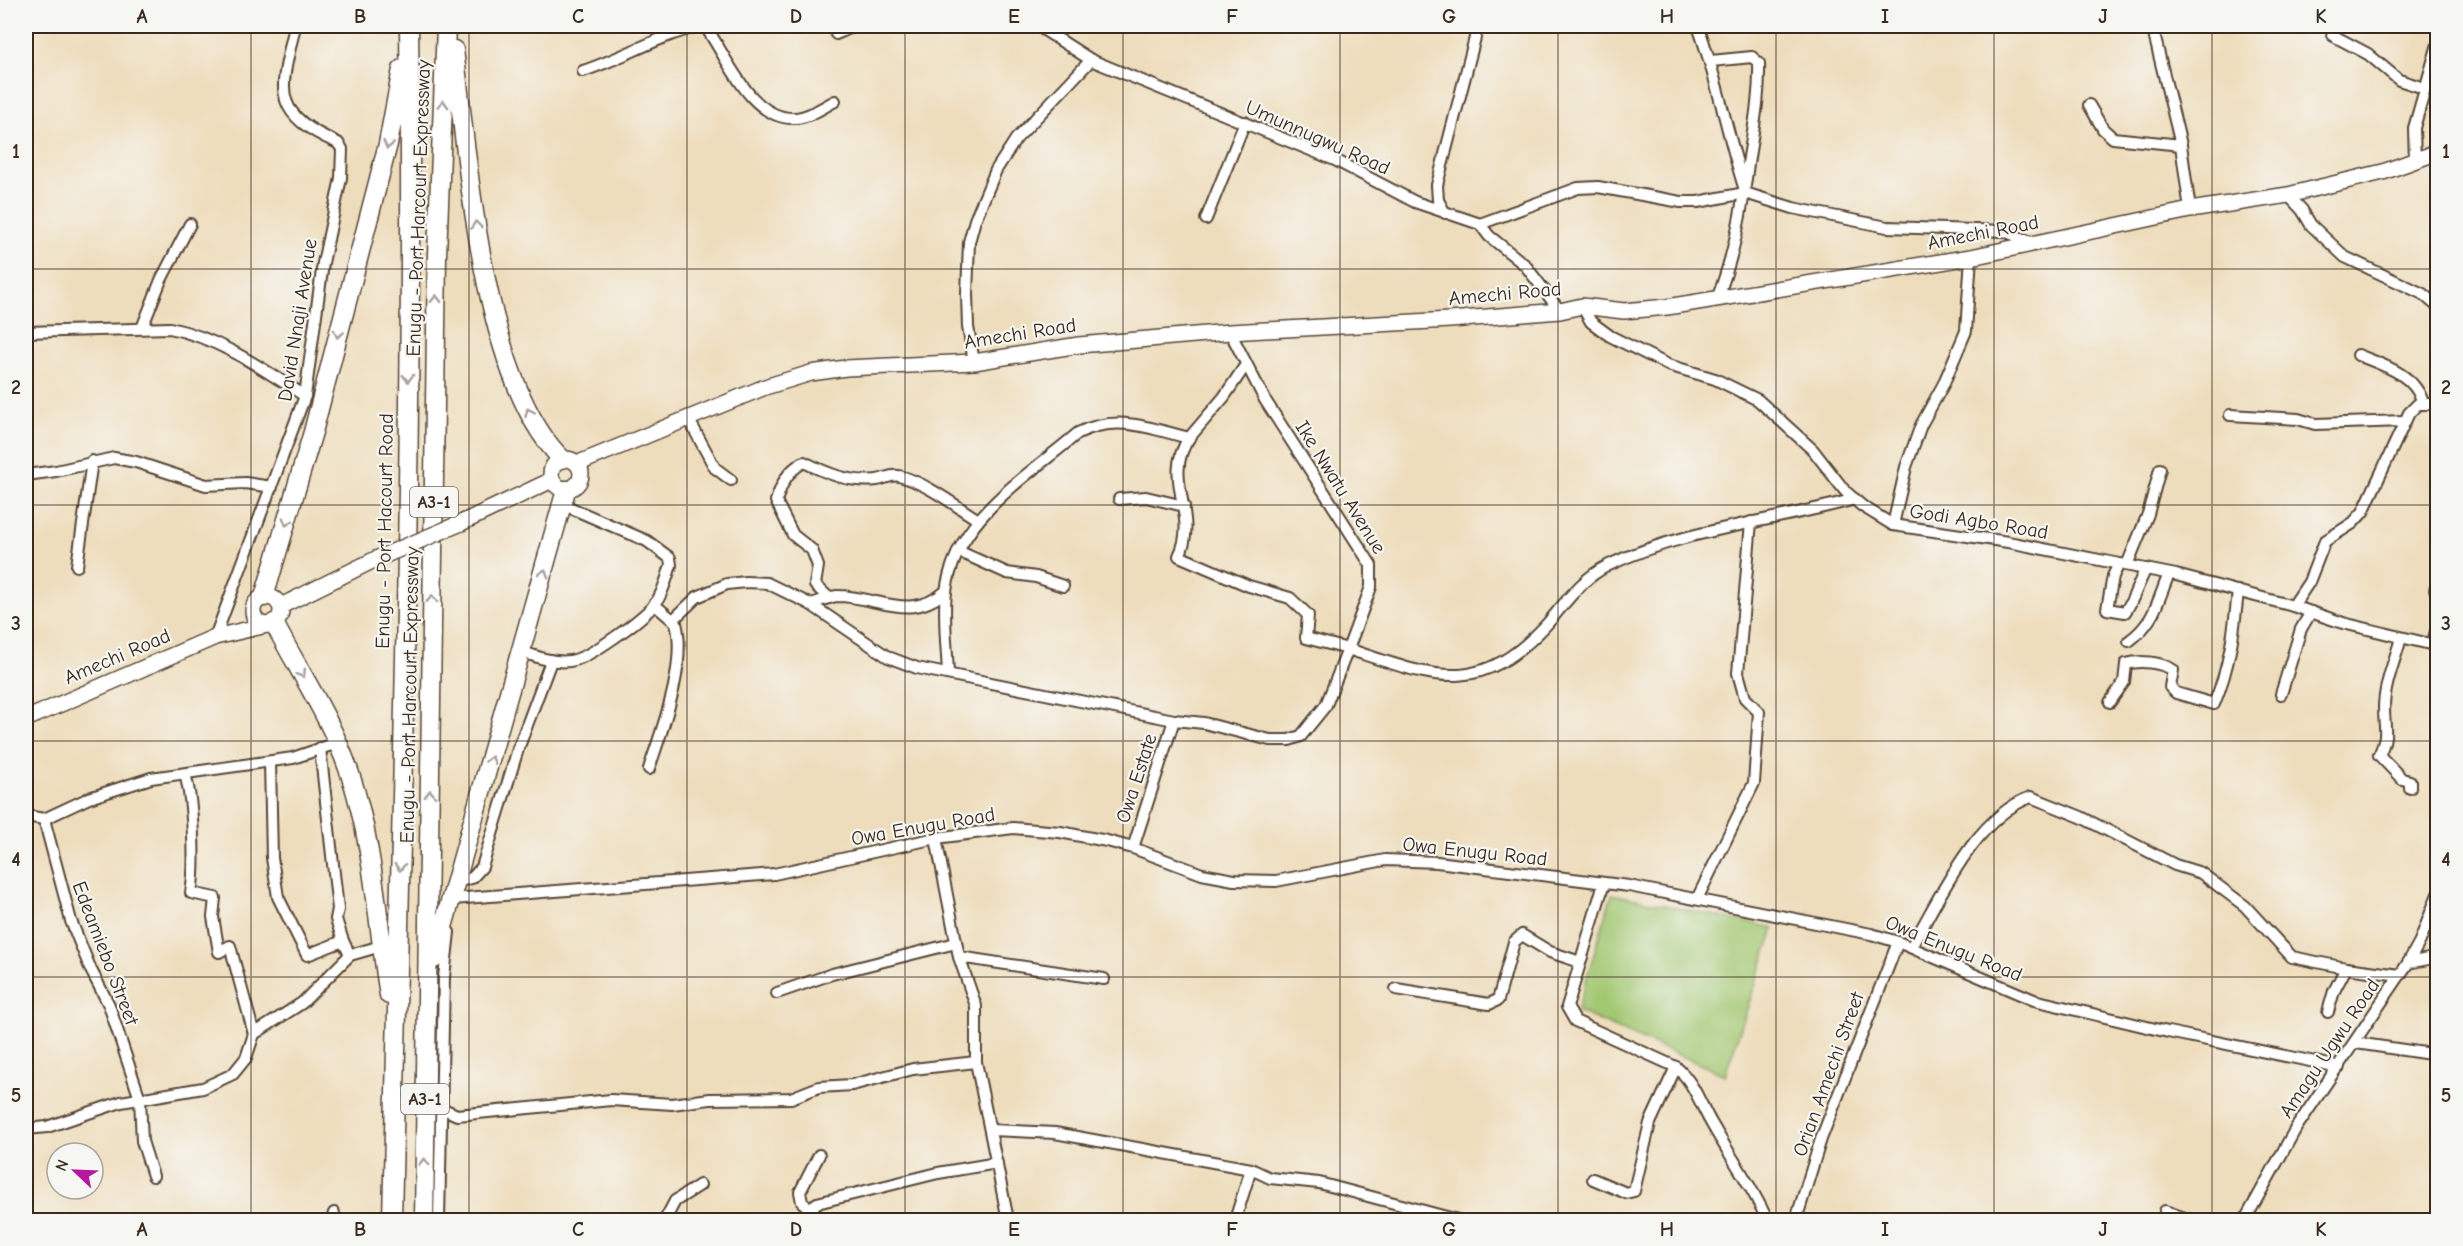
<svg xmlns="http://www.w3.org/2000/svg" width="2463" height="1246" viewBox="0 0 2463 1246" font-family="'Comic Neue',sans-serif">
  <style>
    .green { fill: #a3c872; stroke: #6f7948; stroke-width: 1.5 }
    .lines { fill: none; stroke-linecap: round; stroke-linejoin: round }
    .street-casing { stroke: #564536; stroke-width: 14 }
    .secondary-casing { stroke: #564536; stroke-width: 18 }
    .highway-casing { stroke: #564536; stroke-width: 21 }
    .street { stroke: #fff; stroke-width: 10 }
    .secondary { stroke: #fff; stroke-width: 15 }
    .highway { stroke: #fff; stroke-width: 18 }
    .secondary-bridge-casing { stroke: #564536; stroke-width: 18; stroke-linecap: butt }
    .secondary-bridge { stroke: #fff; stroke-width: 15 }
    .oneway { stroke: #a79f9a }
    .grid { fill: none; stroke: #3b2a1e; stroke-width: 1.5; stroke-opacity: 0.55 }
    .labels { text-anchor: middle; stroke-width: 4.5; stroke-linejoin: round; paint-order: stroke }
    .shield { fill: #f6f6f2; stroke: #73675e; stroke-width: 1.5 }
    .shield-label { font-size: 18px; font-weight: bold; fill: #3b2a1e }
    .street-label { font-size: 20px; fill: #3b2a1e; stroke: #f6f6f2 }
    .neatline { fill: none; stroke: #3b2a1e; stroke-width: 2 }
    .grid-label { font-size: 20px; text-anchor: middle; font-weight: bold; fill: #3b2a1e }
  </style>
  <rect width="100%" height="100%" fill="#f6f6f2"/>
  <filter id="ink" filterUnits="userSpaceOnUse"><feTurbulence type="fractalNoise" baseFrequency=".0167" numOctaves="2"/><feDisplacementMap in="SourceGraphic" scale="12" xChannelSelector="R" yChannelSelector="G"/><feConvolveMatrix kernelMatrix="1 2 1 2 8 2 1 2 1" color-interpolation-filters="sRGB"/></filter>
  <filter id="wash" filterUnits="userSpaceOnUse"><feTurbulence type="fractalNoise" baseFrequency=".008" numOctaves="4" result="noise"/><feDisplacementMap in="SourceGraphic" scale="24" xChannelSelector="R" yChannelSelector="G"/><feGaussianBlur stdDeviation="1.35" result="paint"/><feColorMatrix in="noise" values="0 0 0 0 0 0 0 0 0 0 0 0 0 0 0 0 0 1.4 0 .05"/><feComposite in="paint" operator="in"/></filter>
  <g filter="url(#wash)">
    <rect width="100%" height="100%" fill="#eeddbc"/>
    <polygon class="green" points="1612,894 1774,928 1725,1075 1577,1011"/>
  </g>
  <g filter="url(#ink)">
    <g class="lines">
      <defs>
        <g id="street">
          <path d="M705,26C727,56 750,121 796,118C810,117 823,107 835,101"/>
          <polyline points="1038,26 1091,60 1335,160 1415,202 1480,224 1489,236 1525,265 1560,311"/>
          <path d="M1698,26C1717,78 1727,133 1744,187"/>
          <polyline points="2152,26 2181,145 2190,210"/>
          <polyline points="836,34 854,26"/>
          <polyline points="2332,35 2368,54 2399,80 2424,88"/>
          <path d="M1711,61L1752,57L1759,63C1760,98 1753,130 1748,164C1742,210 1734,256 1717,299"/>
          <path d="M583,71C623,58 660,35 700,26"/>
          <polyline points="2089,105 2103,129 2113,138 2181,145"/>
          <polyline points="2415,161 2414,128 2438,44"/>
          <polyline points="2288,195 2302,210 2311,225 2345,257 2423,294 2438,307"/>
          <polyline points="1445,213 1438,200 1437,185 1478,26"/>
          <polyline points="1206,219 1245,122"/>
          <polyline points="1480,224 1578,188 1598,187 1681,202 1698,202 1745,193 1793,208 1887,227 2004,231 2033,243"/>
          <polyline points="1582,306 1591,322 1610,336 1668,365 1715,379 1758,400 1813,450 1845,491 1862,506 1893,525 2008,542 2176,575 2293,606 2343,623 2438,646"/>
          <polyline points="142,328 161,280 190,224"/>
          <path d="M26,332L170,328C221,339 261,368 305,396"/>
          <path d="M1230,332L1265,400L1371,565V587L1348,649C1433,677 1478,699 1547,624C1566,602 1582,578 1609,565C1687,528 1774,522 1855,499"/>
          <path d="M2358,355C2383,365 2415,374 2423,403"/>
          <polyline points="974,362 968,327 967,294 969,242 975,220 996,170 1016,139 1091,60"/>
          <polyline points="2230,415 2298,419 2315,424 2405,421"/>
          <polyline points="688,418 715,468 731,480"/>
          <polyline points="26,475 56,471 114,458 136,462 206,485 245,483 272,487"/>
          <polyline points="1119,499 1146,497 1184,506"/>
          <polyline points="1893,525 1906,467 1921,425 1943,385 1966,331 1971,257"/>
          <polyline points="958,551 1007,573 1036,577 1063,586"/>
          <path d="M2119,564L2113,576L2107,609L2125,612C2134,600 2138,583 2146,569"/>
          <polyline points="2127,565 2148,514 2160,469"/>
          <polyline points="77,566 92,461"/>
          <polyline points="2435,590 2438,589"/>
          <path d="M829,598L815,585L818,566L812,550L793,535L776,501C782,483 787,471 804,462C828,474 850,483 877,480C885,479 891,474 899,476C923,481 956,506 977,519"/>
          <path d="M810,604L888,657L917,668L1174,720L1204,723L1270,740H1289L1301,736L1326,705L1348,649L1306,638L1308,615L1290,598L1249,586L1179,556C1200,514 1161,479 1189,438"/>
          <polyline points="2293,606 2309,582 2325,541 2353,523 2363,512 2409,413 2418,404 2438,404"/>
          <path d="M674,619L697,597L727,584L746,582L767,583L810,604C819,602 828,597 837,596C878,596 909,623 946,591"/>
          <path d="M215,637L305,396L323,263L341,178L342,149L338,143C268,112 281,89 295,26"/>
          <path d="M2401,638C2395,660 2384,685 2384,708C2384,729 2389,734 2379,755L2402,779L2410,781V788"/>
          <path d="M2129,641C2155,622 2157,602 2169,574"/>
          <polyline points="2432,645 2438,625"/>
          <path d="M520,651C537,657 552,663 570,661C589,659 642,619 655,604C663,594 667,577 671,565L670,558L647,541L564,505"/>
          <path d="M948,674C947,647 943,619 946,592C955,518 1026,478 1078,433C1117,414 1149,428 1189,438L1224,397L1245,366"/>
          <polyline points="2281,694 2301,629 2311,612"/>
          <path d="M2110,702L2124,682L2126,664C2140,660 2161,662 2173,670L2170,687L2176,693L2214,704C2230,666 2234,631 2238,591"/>
          <polyline points="320,748 338,909 336,919 343,941"/>
          <polyline points="270,762 272,858 278,897 307,955 343,941 350,955"/>
          <path d="M649,769C662,729 687,665 676,623L654,604"/>
          <path d="M185,774C193,801 196,865 191,893L215,898L213,917L219,952L230,946L254,1034"/>
          <polyline points="26,816 44,819 89,798 151,778 293,758 337,743"/>
          <polyline points="44,819 71,921 91,970 109,1005 140,1099 142,1141 153,1176"/>
          <polyline points="936,838 959,957 976,1006 976,1062 1008,1220"/>
          <polyline points="1133,848 1174,720"/>
          <polyline points="456,882 472,878 482,867 518,749 551,661"/>
          <path d="M1604,883L1567,1007L1575,1021L1676,1067C1695,1083 1700,1105 1713,1126C1731,1158 1753,1187 1767,1220"/>
          <polyline points="1697,899 1754,783 1759,712 1745,698 1738,673 1751,522"/>
          <polyline points="452,902 452,899 774,874 936,838 1013,828 1060,832 1107,841 1133,848 1202,874 1234,880 1276,881 1385,860 1437,862 1629,886 1871,934 1898,942 2034,1000 2168,1032 2339,1067"/>
          <path d="M1911,947C1940,898 1975,817 2031,797L2081,817L2175,865L2201,873L2245,906L2292,957L2346,968L2400,975"/>
          <polyline points="959,957 1104,979"/>
          <polyline points="2408,963 2438,957"/>
          <polyline points="1396,989 1489,1004 1498,1000 1514,942 1522,935 1550,952 1580,962"/>
          <polyline points="777,993 832,974 956,943"/>
          <polyline points="2328,1012 2334,991 2346,968"/>
          <polyline points="2356,1043 2438,1055"/>
          <polyline points="441,1108 457,1115 611,1100 672,1104 710,1099 791,1098 819,1087 852,1085 913,1069 976,1062"/>
          <polyline points="26,1129 47,1127 121,1102 203,1088 233,1074 246,1058 254,1034 302,1003 350,955 381,946"/>
          <polyline points="991,1130 1055,1133 1251,1169 1270,1178 1319,1183 1458,1220"/>
          <polyline points="1593,1179 1626,1193 1634,1191 1650,1123 1676,1067"/>
          <polyline points="810,1209 802,1202 800,1192 819,1155"/>
          <polyline points="2165,1211 2191,1220"/>
          <polyline points="332,1220 334,1213"/>
          <polyline points="439,1220 444,977 449,932"/>
          <polyline points="665,1220 675,1201 700,1185"/>
          <polyline points="823,1220 810,1209 817,1203 938,1173 997,1163"/>
          <polyline points="1235,1220 1251,1169"/>
          <polyline points="1796,1220 1821,1139 1898,942"/>
          <polyline points="2245,1220 2296,1128 2408,963 2420,941 2438,894"/>
        </g>
        <g id="secondary">
          <circle cx="566" cy="474" r="15"/>
          <polyline points="579,463 765,387 811,373 846,368 974,362 1079,345 1230,332 1450,320 1560,311 1582,306 1624,311 1667,307 1971,257 2190,210 2288,195 2383,172 2438,152"/>
          <polyline points="461,523 552,480"/>
          <circle cx="267" cy="611" r="14"/>
          <polyline points="281,606 376,559"/>
          <polyline points="26,719 215,637 267,625"/>
        </g>
        <g id="highway">
          <path d="M454,50C468,159 482,381 562,459"/>
          <polyline points="264,597 313,432 388,144 402,69"/>
          <path d="M274,623C300,673 332,720 350,774C374,845 377,922 389,995"/>
          <polyline points="434,959 566,490"/>
          <path d="M392,1220C401,822 414,424 409,26"/>
          <polyline points="424,1220 437,255 446,26"/>
        </g>
      </defs>
      <use href="#street" class="street-casing"/>
      <use href="#secondary" class="secondary-casing"/>
      <use href="#highway" class="highway-casing"/>
      <use href="#street" class="street"/>
      <use href="#secondary" class="secondary"/>
      <use href="#highway" class="highway"/>
      <defs>
        <polyline id="secondary-bridge" points="376,559 461,523"/>
      </defs>
      <use href="#secondary-bridge" class="secondary-bridge-casing"/>
      <use href="#secondary-bridge" class="secondary-bridge"/>
    </g>
    <defs><path id="oneway-chevron" d="M-2-3.5L2.5 0L-2 3.5" fill="none" stroke-width="1.6" stroke-linecap="round" stroke-linejoin="round" transform="scale(1.5)"/></defs>
    <g class="oneway">
      <use href="#oneway-chevron" transform="translate(443 104) rotate(-88)"/>
      <use href="#oneway-chevron" transform="translate(388 145) rotate(103)"/>
      <use href="#oneway-chevron" transform="translate(476 225) rotate(-97)"/>
      <use href="#oneway-chevron" transform="translate(436 299) rotate(-89)"/>
      <use href="#oneway-chevron" transform="translate(338 334) rotate(105)"/>
      <use href="#oneway-chevron" transform="translate(408 378) rotate(90)"/>
      <use href="#oneway-chevron" transform="translate(529 412) rotate(-115)"/>
      <use href="#oneway-chevron" transform="translate(287 522) rotate(107)"/>
      <use href="#oneway-chevron" transform="translate(544 573) rotate(-73)"/>
      <use href="#oneway-chevron" transform="translate(432 599) rotate(-89)"/>
      <use href="#oneway-chevron" transform="translate(302 674) rotate(58)"/>
      <use href="#oneway-chevron" transform="translate(491 760) rotate(-75)"/>
      <use href="#oneway-chevron" transform="translate(430 794) rotate(-89)"/>
      <use href="#oneway-chevron" transform="translate(400 867) rotate(91)"/>
      <use href="#oneway-chevron" transform="translate(424 1162) rotate(-89)"/>
    </g>
  </g>
  <path class="grid" d="M251,26V1220M469,26V1220M687,26V1220M905,26V1220M1123,26V1220M1340,26V1220M1558,26V1220M1776,26V1220M1994,26V1220M2212,26V1220M26,269H2438M26,505H2438M26,741H2438M26,977H2438"/>
  <g class="labels">
    <g class="shield">
      <rect x="410" y="487" width="48" height="30" rx="4.5"/>
      <rect x="401" y="1084" width="48" height="30" rx="4.5"/>
    </g>
    <g class="shield-label">
      <text x="434" y="508">A3-1</text>
      <text x="425" y="1105">A3-1</text>
    </g>
    <g class="street-label">
      <text transform="translate(1318 137) rotate(24)" y="7">Umunnugwu Road</text>
      <text transform="translate(418 208) rotate(-88)" y="7">Enugu - Port Harcourt Expressway</text>
      <text transform="translate(1983 232) rotate(-11)" y="7">Amechi Road</text>
      <text transform="translate(1505 293) rotate(-5)" y="7">Amechi Road</text>
      <text transform="translate(297 320) rotate(-81)" y="7">David Nnaji Avenue</text>
      <text transform="translate(1020 333) rotate(-9)" y="7">Amechi Road</text>
      <text transform="translate(1341 487) rotate(58)" y="7">Ike Nwatu Avenue</text>
      <text transform="translate(1979 521) rotate(9)" y="7">Godi Agbo Road</text>
      <text transform="translate(384 531) rotate(-89)" y="7">Enugu - Port Hacourt Road</text>
      <text transform="translate(117 656) rotate(-23)" y="7">Amechi Road</text>
      <text transform="translate(409 695) rotate(-89)" y="7">Enugu - Port Harcourt Expressway</text>
      <text transform="translate(1136 778) rotate(-72)" y="7">Owa Estate</text>
      <text transform="translate(923 826) rotate(-10)" y="7">Owa Enugu Road</text>
      <text transform="translate(1475 851) rotate(6)" y="7">Owa Enugu Road</text>
      <text transform="translate(1954 948) rotate(22)" y="7">Owa Enugu Road</text>
      <text transform="translate(106 953) rotate(69)" y="7">Edeamiebo Street</text>
      <text transform="translate(2329 1048) rotate(-56)" y="7">Amagu Ugwu Road</text>
      <text transform="translate(1828 1074) rotate(-70)" y="7">Orian Amechi Street</text>
    </g>
  </g>
  <rect width="2463" height="1246" fill="none" stroke="#f6f6f2" stroke-width="66"/>
  <g transform="translate(75 1171) rotate(293)"><circle r="28" fill="#f6f6f2" stroke="#aba49d" stroke-width="1.5"/>
  <path d="M0-4.5L10 22L0 15L-10 22Z" fill="#b5179e"/>
  <text y="-9" font-size="16" font-weight="bold" text-anchor="middle" fill="#3b2a1e">N</text>
  </g>
  <rect x="33" y="33" width="2397" height="1180" class="neatline"/>
  <g class="grid-label">
    <text x="142" y="23">A</text>
    <text x="360" y="23">B</text>
    <text x="578" y="23">C</text>
    <text x="796" y="23">D</text>
    <text x="1014" y="23">E</text>
    <text x="1232" y="23">F</text>
    <text x="1449" y="23">G</text>
    <text x="1667" y="23">H</text>
    <text x="1885" y="23">I</text>
    <text x="2103" y="23">J</text>
    <text x="2321" y="23">K</text>
    <text x="16" y="158">1</text>
    <text x="2446" y="158">1</text>
    <text x="16" y="394">2</text>
    <text x="2446" y="394">2</text>
    <text x="16" y="630">3</text>
    <text x="2446" y="630">3</text>
    <text x="16" y="866">4</text>
    <text x="2446" y="866">4</text>
    <text x="16" y="1102">5</text>
    <text x="2446" y="1102">5</text>
    <text x="142" y="1236">A</text>
    <text x="360" y="1236">B</text>
    <text x="578" y="1236">C</text>
    <text x="796" y="1236">D</text>
    <text x="1014" y="1236">E</text>
    <text x="1232" y="1236">F</text>
    <text x="1449" y="1236">G</text>
    <text x="1667" y="1236">H</text>
    <text x="1885" y="1236">I</text>
    <text x="2103" y="1236">J</text>
    <text x="2321" y="1236">K</text>
  </g>
</svg>
